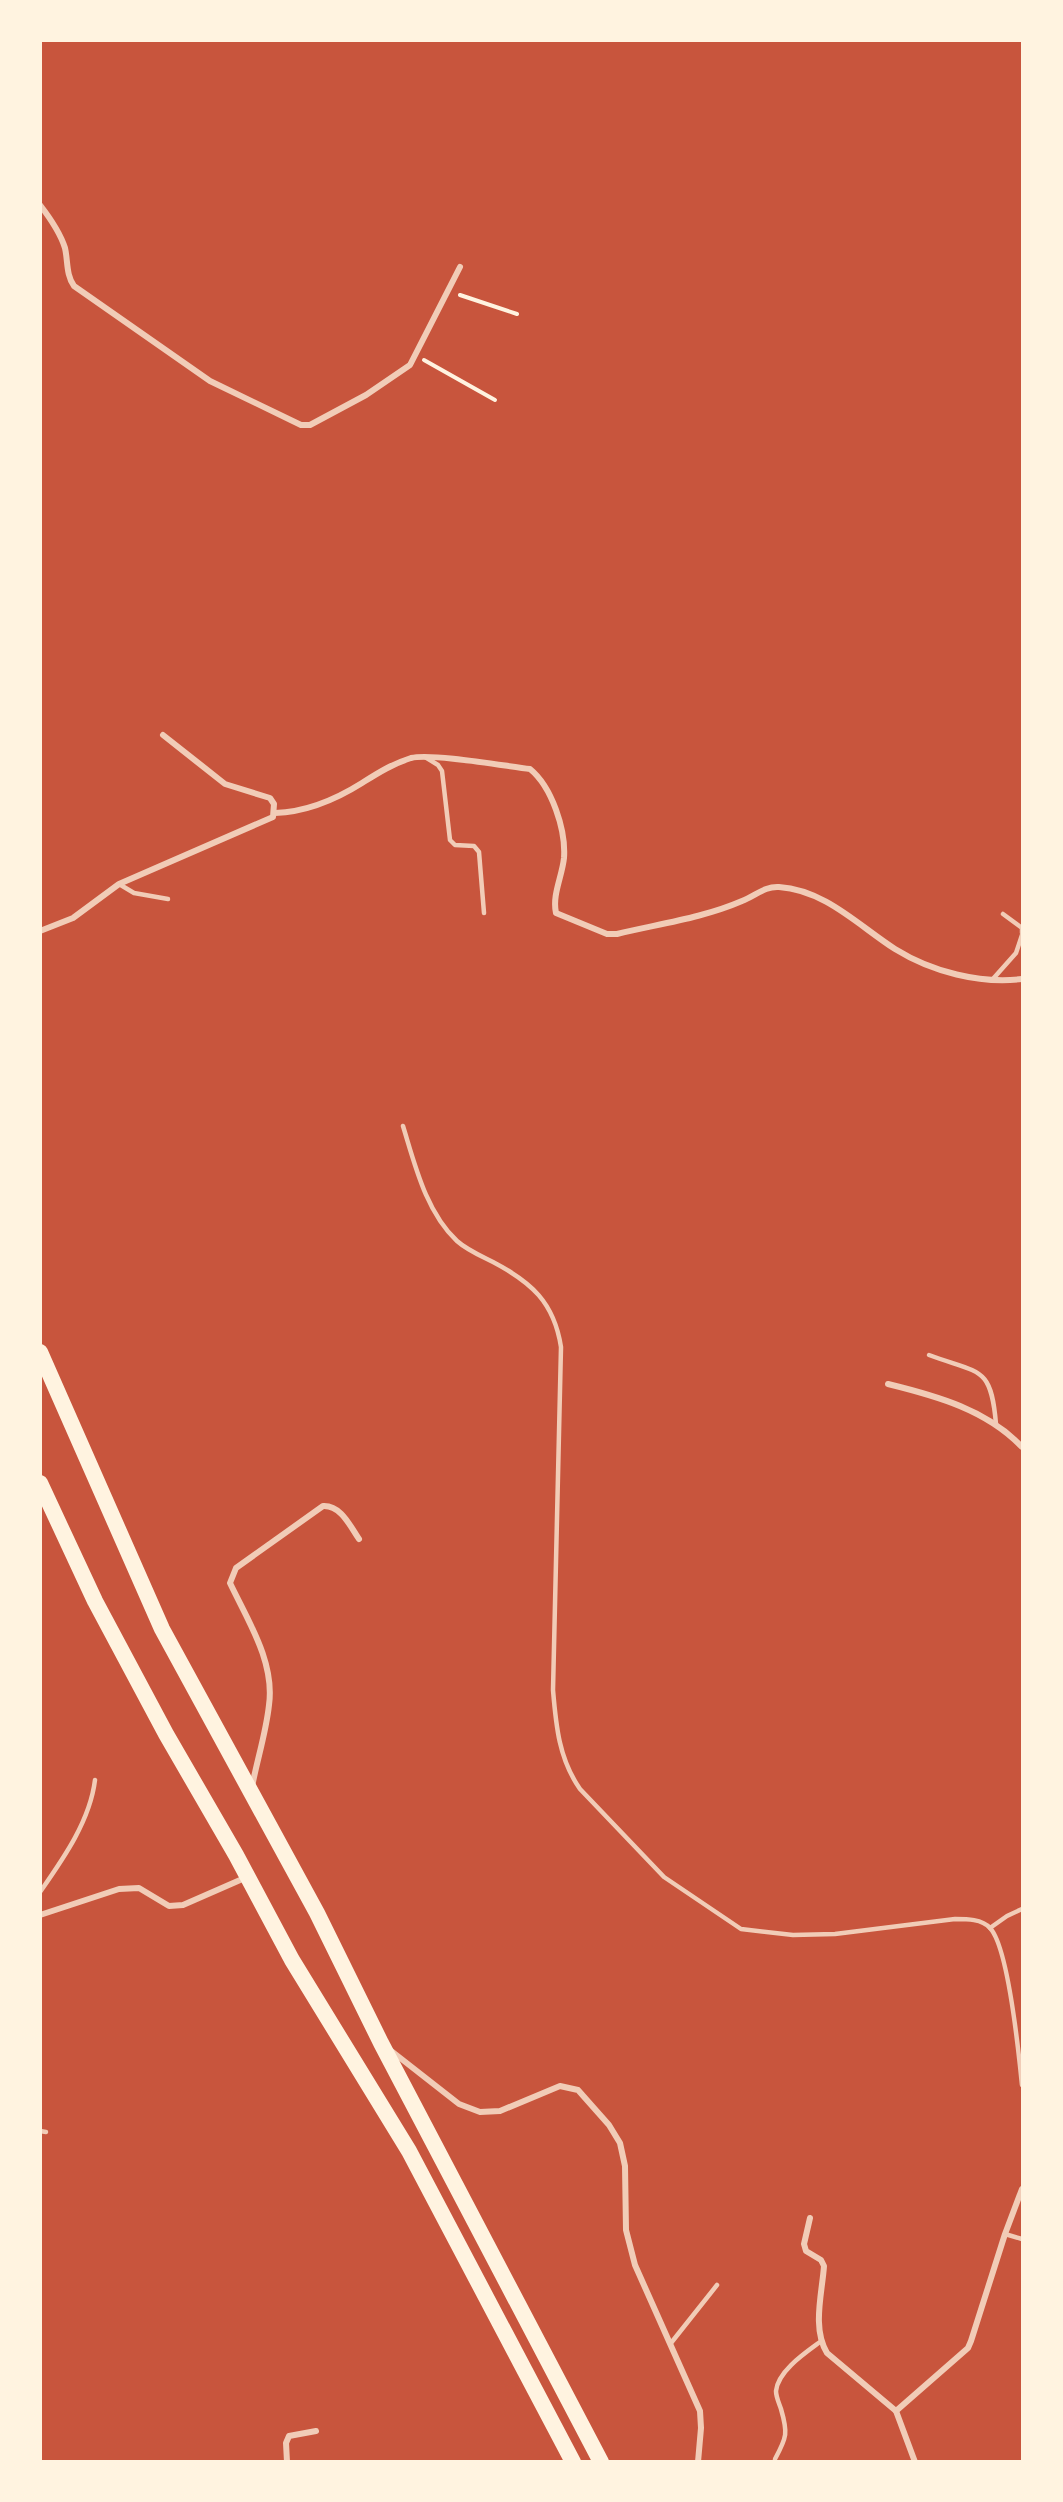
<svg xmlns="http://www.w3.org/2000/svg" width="1063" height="2502" viewBox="0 0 1063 2502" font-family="'Source Serif 4',serif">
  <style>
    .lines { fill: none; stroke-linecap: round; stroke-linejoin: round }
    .path { stroke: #fff3e0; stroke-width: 4 }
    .service { stroke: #f1ccb7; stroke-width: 4.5 }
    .minor { stroke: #f1ccb7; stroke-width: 6 }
    .trunk { stroke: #fff3e0; stroke-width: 16 }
  </style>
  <rect width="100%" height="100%" fill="#c8553d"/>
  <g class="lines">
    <g class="path">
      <polyline points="460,295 517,314"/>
      <polyline points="424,360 495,400"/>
    </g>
    <g class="service">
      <polyline points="425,757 438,765 442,771 450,840 455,845 474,846 479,852 484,913"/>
      <polyline points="119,884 134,893 168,899"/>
      <polyline points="1003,914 1022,928 1022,933"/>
      <polyline points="992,980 1016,953 1022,935"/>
      <path d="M403,1126C415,1165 426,1212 457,1241C467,1250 481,1256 493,1262C531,1282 554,1302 561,1347L553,1690C556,1726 559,1759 580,1789L664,1877L741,1929L793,1935L835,1934L955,1919C967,1919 982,1919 990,1928C1008,1947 1019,2055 1022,2085"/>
      <path d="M929,1355C980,1374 991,1365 996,1424"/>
      <path d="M40,1892C63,1859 90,1821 95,1780"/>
      <polyline points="990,1928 1007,1916 1022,1909"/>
      <polyline points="40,2131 46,2132"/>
      <polyline points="1005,2234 1022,2239"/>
      <polyline points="671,2343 717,2285"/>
      <path d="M775,2459C787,2437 788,2433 781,2409C779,2403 776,2397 776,2391C778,2371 805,2353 820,2342"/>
    </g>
    <g class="minor">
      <path d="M40,205C50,218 60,232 65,248C68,261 66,275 74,286L210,381L301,425H310L366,395L410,365L460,267"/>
      <path d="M275,813C307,812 335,800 362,783C378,773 392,764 411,758C432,753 505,766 530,769C552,787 566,830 564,858C562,877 552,895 556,913L607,934H617C658,924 703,918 742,901C755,896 765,886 779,887C825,890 859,926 895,949C932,972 980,984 1022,979"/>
      <polyline points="40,931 73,918 119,884 273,817 274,804 270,798 225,784 163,735"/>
      <path d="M888,1384C937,1396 987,1410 1022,1447"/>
      <path d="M252,1787C257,1760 266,1733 269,1705C275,1662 248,1621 230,1583L236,1568L323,1506C341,1505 350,1526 359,1539"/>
      <polyline points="40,1915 119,1889 139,1888 169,1906 183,1905 247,1877"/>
      <polyline points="390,2050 459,2104 480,2112 500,2111 560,2086 578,2090 609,2125 620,2143 625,2166 626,2230 635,2265 700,2411 701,2428 698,2462"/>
      <path d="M810,2218L804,2244L806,2251L821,2260L824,2266C822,2294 812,2328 827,2353L896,2411L915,2462"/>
      <polyline points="896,2411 968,2348 971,2341 1005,2234 1022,2189"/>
      <polyline points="287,2462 286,2443 289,2436 316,2431"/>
    </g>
    <g class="trunk">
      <polyline points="40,1352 162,1629 317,1913 381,2043 601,2462"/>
      <polyline points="40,1483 95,1601 166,1734 236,1855 292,1960 409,2151 573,2462"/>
    </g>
  </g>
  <rect width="1063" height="2502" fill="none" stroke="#fff3e0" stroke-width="84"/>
</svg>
